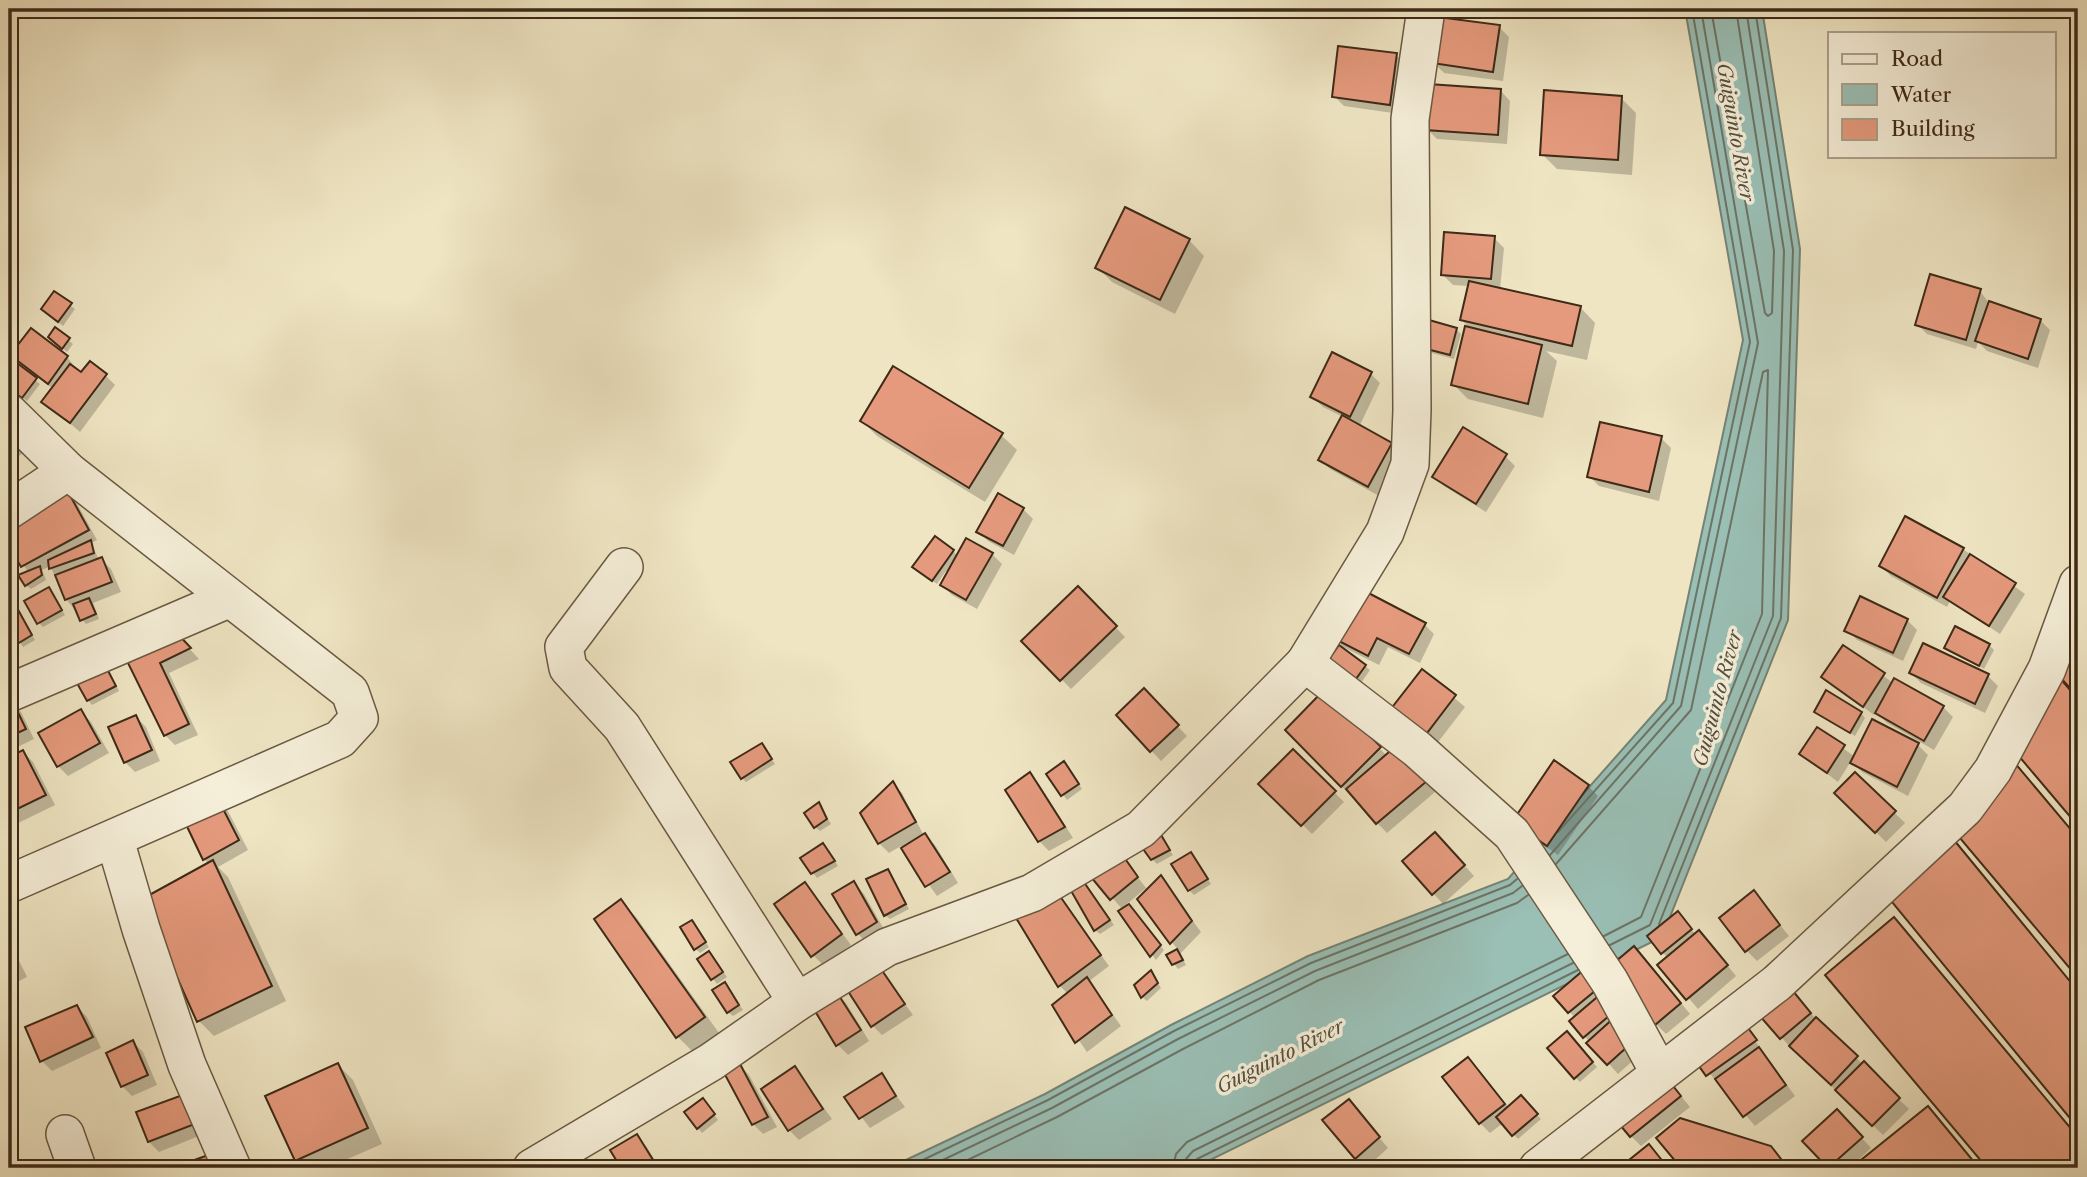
<svg xmlns="http://www.w3.org/2000/svg" width="2087" height="1177" viewBox="0 0 2087 1177" font-family="'Libre Caslon Text',serif">
  <style>
    .water { fill: #9abfb5; stroke: #758376; stroke-width: 2 }
    .shadow { fill: #0003 }
    .lines { fill: none; stroke-linecap: round; stroke-linejoin: round }
    .shore { stroke: #6c7466; stroke-width: 2 }
    .building { fill: #e59a7d; stroke: #3e2a17; stroke-width: 2 }
    .minor-casing { stroke: #6a5942; stroke-width: 40 }
    .minor { stroke: #f5eed8; stroke-width: 37 }
    .labels { text-anchor: middle; stroke-width: 7; stroke-linejoin: round; paint-order: stroke }
    .water-label { font-size: 19px; font-style: italic; fill: #554f3e; stroke: #f5eed8 }
  </style>
  <rect width="100%" height="100%" fill="#efe5c3"/>
  <filter id="stains"><feTurbulence type="fractalNoise" baseFrequency=".00286" numOctaves="4"/><feColorMatrix values="0 0 0 0 .2 0 0 0 0 .09 0 0 0 0 .02 0 0 0 .5 -.17"/></filter>
  <radialGradient id="worn" r=".72"><stop offset=".6" stop-color="#630" stop-opacity="0"/><stop offset="1" stop-color="#630" stop-opacity=".3"/></radialGradient>
  <polygon class="water" points="1685,9 1762,9 1800,249 1788,620 1662,937 1194,1168 889,1168 1045,1094 1171,1025 1308,956 1508,879 1666,700 1743,340"/>
  <g class="shadow">
    <polygon points="1499,27 1509,37 1503,81 1444,73 1434,63"/>
    <polygon points="1396,55 1406,65 1400,114 1344,106 1334,96"/>
    <polygon points="1500,90 1510,101 1507,144 1437,139 1427,129"/>
    <polygon points="1621,98 1636,113 1632,175 1557,169 1542,154"/>
    <polygon points="1494,238 1504,248 1500,290 1580,307 1595,323 1587,360 1546,351 1557,361 1543,418 1468,399 1453,384 1470,329 1462,320 1469,286 1453,285 1443,275"/>
    <polygon points="1189,240 1204,256 1175,314 1112,282 1097,267"/>
    <polygon points="1980,291 1989,303 2040,320 2050,330 2038,368 1987,351 1978,342 1976,349 1927,334 1917,324"/>
    <polygon points="55,293 75,309 63,326 47,313"/>
    <polygon points="1456,329 1461,334 1454,359 1421,350"/>
    <polygon points="68,340 73,344 67,352 54,341"/>
    <polygon points="12,355 67,357 81,375 105,375 115,385 80,432 44,401 53,389"/>
    <polygon points="17,366 40,384 27,401 9,388 9,376"/>
    <polygon points="1370,373 1380,383 1359,427 1391,444 1401,454 1379,496 1330,469 1320,459 1343,417 1323,407 1313,397"/>
    <polygon points="862,421 1001,435 1017,450 985,502 877,436"/>
    <polygon points="9,434 24,452 9,464"/>
    <polygon points="1661,438 1671,448 1659,501 1599,486 1589,476"/>
    <polygon points="1505,456 1515,466 1486,512 1444,486 1434,476"/>
    <polygon points="65,490 75,500 97,540 91,543 99,560 101,559 111,569 121,592 93,603 99,619 86,624 66,599 50,566 42,570 46,580 31,589 26,585 28,572 9,542 9,522"/>
    <polygon points="1023,509 1033,519 1014,555 988,541 978,531"/>
    <polygon points="1963,549 2025,594 2000,634 1950,601 1947,607 1891,576 1881,566"/>
    <polygon points="953,551 958,556 992,554 1002,564 977,609 952,595 942,585 949,573 946,571 937,584 919,571"/>
    <polygon points="9,582 19,601 9,606"/>
    <polygon points="48,589 65,615 43,627 39,623"/>
    <polygon points="1078,589 1125,637 1071,689 1024,641"/>
    <polygon points="16,608 35,640 23,647 9,624 9,612"/>
    <polygon points="1907,620 1917,630 1903,661 1857,640 1847,630"/>
    <polygon points="1424,624 1434,634 1420,663 1388,647 1379,665 1341,646 1370,670 1359,686 1328,663 1341,645 1334,637"/>
    <polygon points="2078,641 2078,824 2014,748 2052,665"/>
    <polygon points="185,644 199,659 169,673 198,735 175,745 165,735 128,660"/>
    <polygon points="1989,645 1994,650 1984,669 1946,647"/>
    <polygon points="1844,647 1893,683 1943,707 1953,717 1934,750 1887,723 1876,712 1874,715 1823,677"/>
    <polygon points="107,667 119,691 92,705 88,700"/>
    <polygon points="1423,671 1465,707 1435,746 1402,720"/>
    <polygon points="1911,673 1988,676 1998,686 1985,713 1921,683"/>
    <polygon points="1144,691 1187,736 1161,761 1118,715"/>
    <polygon points="1324,693 1387,756 1406,758 1435,792 1387,833 1287,730"/>
    <polygon points="11,702 21,712 34,739 9,751"/>
    <polygon points="1816,711 1861,713 1865,718 1855,736"/>
    <polygon points="81,712 91,722 109,753 68,776 58,766"/>
    <polygon points="136,717 146,727 160,761 135,772 125,762"/>
    <polygon points="1873,721 1918,745 1928,755 1908,796 1862,772 1851,761 1838,782 1801,754 1817,729 1855,757"/>
    <polygon points="762,745 775,764 746,782 742,778"/>
    <polygon points="1293,751 1344,802 1312,834 1261,784"/>
    <polygon points="23,752 33,762 55,805 10,827 9,759"/>
    <polygon points="2009,759 2078,837 2078,975 1957,831"/>
    <polygon points="1068,768 1082,789 1067,800 1048,774"/>
    <polygon points="1029,774 1039,784 1073,838 1049,851 1039,841"/>
    <polygon points="1855,774 1905,823 1886,842 1836,793"/>
    <polygon points="893,784 902,793 923,834 935,845 958,883 937,896 901,846 889,853 879,843"/>
    <polygon points="1588,786 1598,796 1558,855 1524,832"/>
    <polygon points="218,801 228,811 248,850 218,867 228,877 286,1001 214,1036 199,1021 209,864 204,859"/>
    <polygon points="819,805 831,824 820,831 815,827"/>
    <polygon points="1157,831 1173,855 1157,864 1152,859"/>
    <polygon points="1953,843 2078,990 2078,1125 1889,896"/>
    <polygon points="1445,844 1474,876 1443,904 1404,861"/>
    <polygon points="827,849 838,866 817,878 802,859"/>
    <polygon points="1118,852 1146,888 1127,904 1164,950 1156,960 1120,911 1123,910 1089,871"/>
    <polygon points="1195,858 1211,884 1194,895 1189,890"/>
    <polygon points="888,871 909,909 890,919 885,915"/>
    <polygon points="1161,878 1201,932 1180,954 1186,965 1178,969 1168,956 1178,950 1139,899"/>
    <polygon points="1083,882 1114,925 1100,934 1095,930"/>
    <polygon points="805,884 851,945 823,965 813,955"/>
    <polygon points="854,884 864,894 886,933 867,943 857,933"/>
    <polygon points="1055,891 1109,966 1089,981 1121,1026 1087,1052 1054,1005 1068,994 1060,986 1016,913"/>
    <polygon points="1754,893 1789,936 1757,961 1747,951"/>
    <polygon points="621,902 636,917 719,1033 693,1052 678,1037 597,920"/>
    <polygon points="1682,918 1696,935 1709,943 1736,976 1698,1009 1660,965 1668,958 1662,952"/>
    <polygon points="1894,919 2078,1136 2078,1168 1989,1168 1828,975"/>
    <polygon points="692,922 709,947 700,953 696,949"/>
    <polygon points="9,940 27,977 9,986"/>
    <polygon points="709,953 727,977 717,984 699,960"/>
    <polygon points="1644,958 1690,1014 1666,1034 1656,1024"/>
    <polygon points="879,969 913,1015 882,1035 872,1025"/>
    <polygon points="1586,971 1645,1050 1618,1074 1571,1021 1575,1018 1556,996"/>
    <polygon points="1151,972 1161,988 1147,1001 1142,997"/>
    <polygon points="729,989 743,1010 733,1016 728,1012"/>
    <polygon points="836,993 846,1003 869,1041 848,1055 838,1045"/>
    <polygon points="1793,993 1817,1020 1909,1109 1883,1135 1791,1048 1754,1007"/>
    <polygon points="77,1007 87,1017 101,1048 52,1071 42,1061"/>
    <polygon points="1739,1019 1795,1096 1755,1126 1692,1053"/>
    <polygon points="1571,1037 1597,1067 1580,1082 1575,1077"/>
    <polygon points="133,1042 143,1052 157,1085 132,1096 122,1086"/>
    <polygon points="1468,1059 1509,1108 1521,1097 1541,1119 1518,1139 1503,1123 1490,1133 1480,1123"/>
    <polygon points="338,1065 353,1080 382,1144 327,1168 304,1168 296,1160"/>
    <polygon points="739,1065 749,1075 777,1127 763,1134 753,1124"/>
    <polygon points="795,1068 832,1119 799,1140 789,1130"/>
    <polygon points="881,1076 905,1107 870,1128 847,1098"/>
    <polygon points="1672,1085 1690,1107 1641,1146 1631,1136"/>
    <polygon points="197,1105 209,1132 159,1152 149,1142"/>
    <polygon points="707,1105 718,1120 702,1133 698,1128"/>
    <polygon points="1928,1108 1980,1168 1830,1168 1805,1141 1837,1111 1871,1148 1853,1165 1855,1167"/>
    <polygon points="1358,1112 1388,1148 1366,1168 1356,1158"/>
    <polygon points="636,1136 646,1146 660,1168 623,1168 612,1151"/>
    <polygon points="1659,1138 1770,1148 1790,1168 1683,1168"/>
    <polygon points="446,1162 452,1168 437,1168"/>
  </g>
  <g class="lines">
    <g class="shore">
      <polyline points="1711,9 1765,313 1768,316 1772,313 1774,251 1736,9"/>
      <polyline points="1558,832 1673,703 1750,342 1692,9"/>
      <polyline points="1550,855 1681,706 1758,343 1701,9"/>
      <polyline points="1556,864 1691,710 1763,372 1768,370 1762,614 1641,917 1604,936"/>
      <polyline points="1659,924 1781,618 1793,250 1755,9"/>
      <polyline points="1610,945 1650,925 1773,616 1784,251 1746,9"/>
      <polyline points="906,1168 1048,1100 1174,1031 1311,963 1510,885 1517,879"/>
      <polyline points="926,1168 1052,1108 1178,1039 1315,971 1513,893 1522,886"/>
      <polyline points="951,1168 1057,1117 1183,1049 1319,980 1517,903 1528,895"/>
      <polyline points="1173,1168 1176,1154 1187,1142 1568,954"/>
      <polyline points="1184,1168 1186,1159 1193,1151 1573,963"/>
      <polyline points="1193,1168 1197,1159 1578,970"/>
    </g>
  </g>
  <g class="building">
    <polygon points="1438,17 1500,25 1493,72 1432,63"/>
    <polygon points="1338,46 1397,53 1390,105 1332,97"/>
    <polygon points="1428,84 1501,89 1498,135 1425,130"/>
    <polygon points="1544,90 1622,96 1618,160 1540,155"/>
    <polygon points="1125,207 1190,239 1160,300 1095,268"/>
    <polygon points="1444,232 1495,236 1491,279 1441,275"/>
    <polygon points="1930,274 1981,289 1966,340 1915,325"/>
    <polygon points="1469,281 1581,306 1572,346 1460,320"/>
    <polygon points="54,291 72,303 58,322 41,309"/>
    <polygon points="1989,301 2041,319 2028,359 1975,341"/>
    <polygon points="1422,318 1457,328 1450,355 1415,346"/>
    <polygon points="1465,326 1542,345 1528,404 1451,385"/>
    <polygon points="55,327 70,338 62,349 48,337"/>
    <polygon points="31,328 68,356 48,384 10,355"/>
    <polygon points="1332,352 1372,372 1350,417 1310,397"/>
    <polygon points="90,361 107,374 70,423 41,402 70,364 81,372"/>
    <polygon points="17,363 37,378 22,398 9,389 9,373"/>
    <polygon points="893,366 1003,433 969,488 860,421"/>
    <polygon points="1342,415 1392,443 1368,487 1318,460"/>
    <polygon points="1600,422 1662,436 1649,492 1587,477"/>
    <polygon points="1463,427 1507,454 1476,504 1432,477"/>
    <polygon points="66,488 89,530 21,567 9,546 9,520"/>
    <polygon points="998,493 1024,508 1003,546 976,532"/>
    <polygon points="1905,516 1964,548 1937,598 1879,566"/>
    <polygon points="935,536 954,550 932,581 912,567"/>
    <polygon points="966,538 993,553 966,600 940,585"/>
    <polygon points="91,540 94,553 49,569 48,560"/>
    <polygon points="1970,554 2016,583 1989,626 1943,597"/>
    <polygon points="102,557 112,582 65,600 55,575"/>
    <polygon points="40,566 42,575 25,586 18,575"/>
    <polygon points="1078,586 1117,626 1060,681 1021,641"/>
    <polygon points="49,587 62,610 37,624 24,601"/>
    <polygon points="1357,587 1426,623 1409,654 1377,638 1368,656 1331,637"/>
    <polygon points="1860,596 1908,619 1893,653 1844,631"/>
    <polygon points="89,598 96,614 80,621 73,604"/>
    <polygon points="16,606 32,635 17,644 9,628 9,610"/>
    <polygon points="1955,626 1990,644 1979,666 1944,648"/>
    <polygon points="175,631 191,648 160,663 189,724 164,736 126,659"/>
    <polygon points="2078,639 2078,697 2049,665"/>
    <polygon points="1923,643 1989,674 1975,704 1909,673"/>
    <polygon points="1339,645 1366,665 1353,683 1326,663"/>
    <polygon points="1843,645 1885,673 1863,707 1821,677"/>
    <polygon points="103,661 116,686 87,701 73,676"/>
    <polygon points="1422,669 1456,695 1424,737 1390,710"/>
    <polygon points="2058,676 2078,699 2078,826 2012,748"/>
    <polygon points="1894,678 1944,706 1924,741 1875,713"/>
    <polygon points="1144,688 1179,725 1150,752 1116,715"/>
    <polygon points="1324,690 1381,747 1341,787 1285,730"/>
    <polygon points="1826,690 1862,712 1850,733 1814,712"/>
    <polygon points="12,700 26,729 9,737 9,701"/>
    <polygon points="81,709 100,743 57,767 38,733"/>
    <polygon points="136,715 152,750 124,763 108,727"/>
    <polygon points="1872,719 1919,743 1897,787 1850,763"/>
    <polygon points="1817,727 1845,745 1827,773 1799,754"/>
    <polygon points="762,743 772,759 741,779 730,762"/>
    <polygon points="1396,746 1427,781 1376,824 1346,789"/>
    <polygon points="1293,749 1336,791 1301,826 1258,784"/>
    <polygon points="23,750 46,795 9,813 9,757"/>
    <polygon points="2009,756 2078,838 2078,978 1954,831"/>
    <polygon points="1554,760 1589,785 1547,846 1512,822"/>
    <polygon points="1064,761 1079,784 1061,796 1046,774"/>
    <polygon points="1030,772 1065,827 1038,842 1005,790"/>
    <polygon points="1855,772 1896,811 1875,833 1834,793"/>
    <polygon points="893,781 916,822 878,844 860,813"/>
    <polygon points="218,799 239,840 203,860 181,814"/>
    <polygon points="819,802 827,819 814,828 804,813"/>
    <polygon points="1157,828 1170,850 1151,860 1138,842"/>
    <polygon points="1435,832 1465,865 1432,895 1402,861"/>
    <polygon points="925,833 950,872 925,887 901,848"/>
    <polygon points="1954,840 2078,991 2078,1128 1887,896"/>
    <polygon points="823,843 835,861 811,874 800,858"/>
    <polygon points="1119,850 1138,877 1110,900 1086,871"/>
    <polygon points="1191,852 1208,879 1188,891 1171,864"/>
    <polygon points="213,860 272,986 197,1022 142,899"/>
    <polygon points="888,869 906,904 884,916 866,879"/>
    <polygon points="1079,875 1110,920 1094,931 1066,882"/>
    <polygon points="1161,875 1192,921 1170,944 1137,899"/>
    <polygon points="854,881 877,922 856,935 832,894"/>
    <polygon points="805,882 842,934 811,957 774,904"/>
    <polygon points="1055,889 1101,955 1058,987 1013,913"/>
    <polygon points="1754,890 1780,925 1745,952 1719,918"/>
    <polygon points="621,899 705,1017 676,1038 594,919"/>
    <polygon points="1129,904 1161,945 1150,957 1118,911"/>
    <polygon points="1678,911 1692,929 1661,954 1647,936"/>
    <polygon points="1894,917 2078,1137 2078,1168 1987,1168 1825,975"/>
    <polygon points="692,920 706,942 694,950 680,927"/>
    <polygon points="1699,930 1728,965 1686,1000 1657,965"/>
    <polygon points="1634,946 1681,1003 1655,1025 1608,968"/>
    <polygon points="1177,949 1183,960 1172,965 1166,955"/>
    <polygon points="709,951 723,972 711,980 697,959"/>
    <polygon points="879,966 905,1004 871,1027 846,988"/>
    <polygon points="1586,968 1601,986 1568,1013 1553,996"/>
    <polygon points="1151,970 1158,983 1141,998 1134,985"/>
    <polygon points="1087,977 1112,1015 1075,1043 1052,1005"/>
    <polygon points="1784,980 1811,1013 1780,1039 1752,1007"/>
    <polygon points="725,982 739,1005 727,1013 712,990"/>
    <polygon points="836,991 861,1030 836,1046 812,1006"/>
    <polygon points="1602,993 1616,1010 1583,1038 1569,1021"/>
    <polygon points="77,1005 93,1037 40,1062 25,1027"/>
    <polygon points="1616,1016 1636,1039 1607,1065 1586,1043"/>
    <polygon points="1740,1017 1757,1040 1706,1076 1689,1052"/>
    <polygon points="1816,1017 1858,1056 1831,1085 1789,1046"/>
    <polygon points="1567,1031 1593,1062 1574,1079 1547,1048"/>
    <polygon points="133,1040 148,1075 121,1087 106,1053"/>
    <polygon points="1759,1047 1786,1085 1743,1117 1715,1079"/>
    <polygon points="1468,1057 1505,1104 1479,1124 1442,1077"/>
    <polygon points="1864,1061 1900,1098 1872,1126 1835,1090"/>
    <polygon points="739,1062 768,1117 752,1125 723,1071"/>
    <polygon points="338,1063 368,1128 295,1161 265,1096"/>
    <polygon points="795,1066 823,1109 788,1131 761,1089"/>
    <polygon points="882,1073 896,1096 859,1119 844,1097"/>
    <polygon points="1663,1073 1681,1096 1630,1137 1611,1114"/>
    <polygon points="188,1093 200,1122 148,1142 136,1112"/>
    <polygon points="1521,1095 1538,1114 1512,1136 1496,1117"/>
    <polygon points="703,1098 715,1114 697,1129 684,1112"/>
    <polygon points="1349,1099 1380,1137 1355,1159 1322,1120"/>
    <polygon points="1928,1106 1979,1168 1851,1168"/>
    <polygon points="1837,1109 1863,1137 1828,1168 1802,1141"/>
    <polygon points="1680,1118 1771,1146 1788,1168 1681,1168 1656,1138"/>
    <polygon points="637,1134 658,1168 621,1168 610,1150"/>
    <polygon points="1649,1144 1668,1168 1619,1168"/>
    <polygon points="211,1154 217,1168 172,1168"/>
  </g>
  <g class="lines">
    <defs>
      <g id="minor">
        <polyline points="9,413 68,471 350,692 359,718 340,739 9,884"/>
        <polyline points="9,510 68,471"/>
        <polyline points="624,567 564,647 568,668 622,727 797,1002"/>
        <polyline points="1305,663 1385,532 1410,464 1412,410 1410,119 1426,9"/>
        <polyline points="9,693 228,599"/>
        <polyline points="115,840 141,929 187,1065 232,1168"/>
        <polyline points="65,1134 77,1168"/>
        <polyline points="532,1168 711,1062 797,1002 887,947 1032,893 1141,829 1305,663 1417,749 1512,834 1610,982 1659,1072"/>
        <polyline points="1538,1168 1777,983 1965,808 1993,770 2047,669 2078,584"/>
      </g>
    </defs>
    <use href="#minor" class="minor-casing"/>
    <use href="#minor" class="minor"/>
  </g>
  <g class="labels">
    <g class="water-label">
      <text transform="translate(1736 132) rotate(80)" y="7">Guiguinto River</text>
      <text transform="translate(1717 698) rotate(-75)" y="7">Guiguinto River</text>
      <text transform="translate(1280 1056) rotate(-27)" y="7">Guiguinto River</text>
    </g>
  </g>
  <rect width="2087" height="1177" fill="none" stroke="#efe5c3" stroke-width="35"/>
  <rect x="10" y="10" width="2066" height="1156" fill="none" stroke="#3e2a17" stroke-width="3.5"/>
  <rect x="18" y="18" width="2052" height="1142" fill="none" stroke="#3e2a17" stroke-width="2"/>
  <rect x="1828" y="32" width="228" height="126" fill="#f5eed8" stroke="#aca08b" stroke-width="2"/>
  <rect x="1842" y="54" width="35" height="10" fill="#f5eed8" stroke="#aca08b" stroke-width="2"/>
  <text x="1891" y="66" font-size="21" fill="#3e2a17">Road</text>
  <rect x="1842" y="84" width="35" height="21" fill="#9abfb5" stroke="#aca08b" stroke-width="2"/>
  <text x="1891" y="102" font-size="21" fill="#3e2a17">Water</text>
  <rect x="1842" y="119" width="35" height="21" fill="#e59a7d" stroke="#aca08b" stroke-width="2"/>
  <text x="1891" y="136" font-size="21" fill="#3e2a17">Building</text>
  <rect width="100%" height="100%" filter="url(#stains)"/>
  <rect width="100%" height="100%" fill="url(#worn)"/>
</svg>
